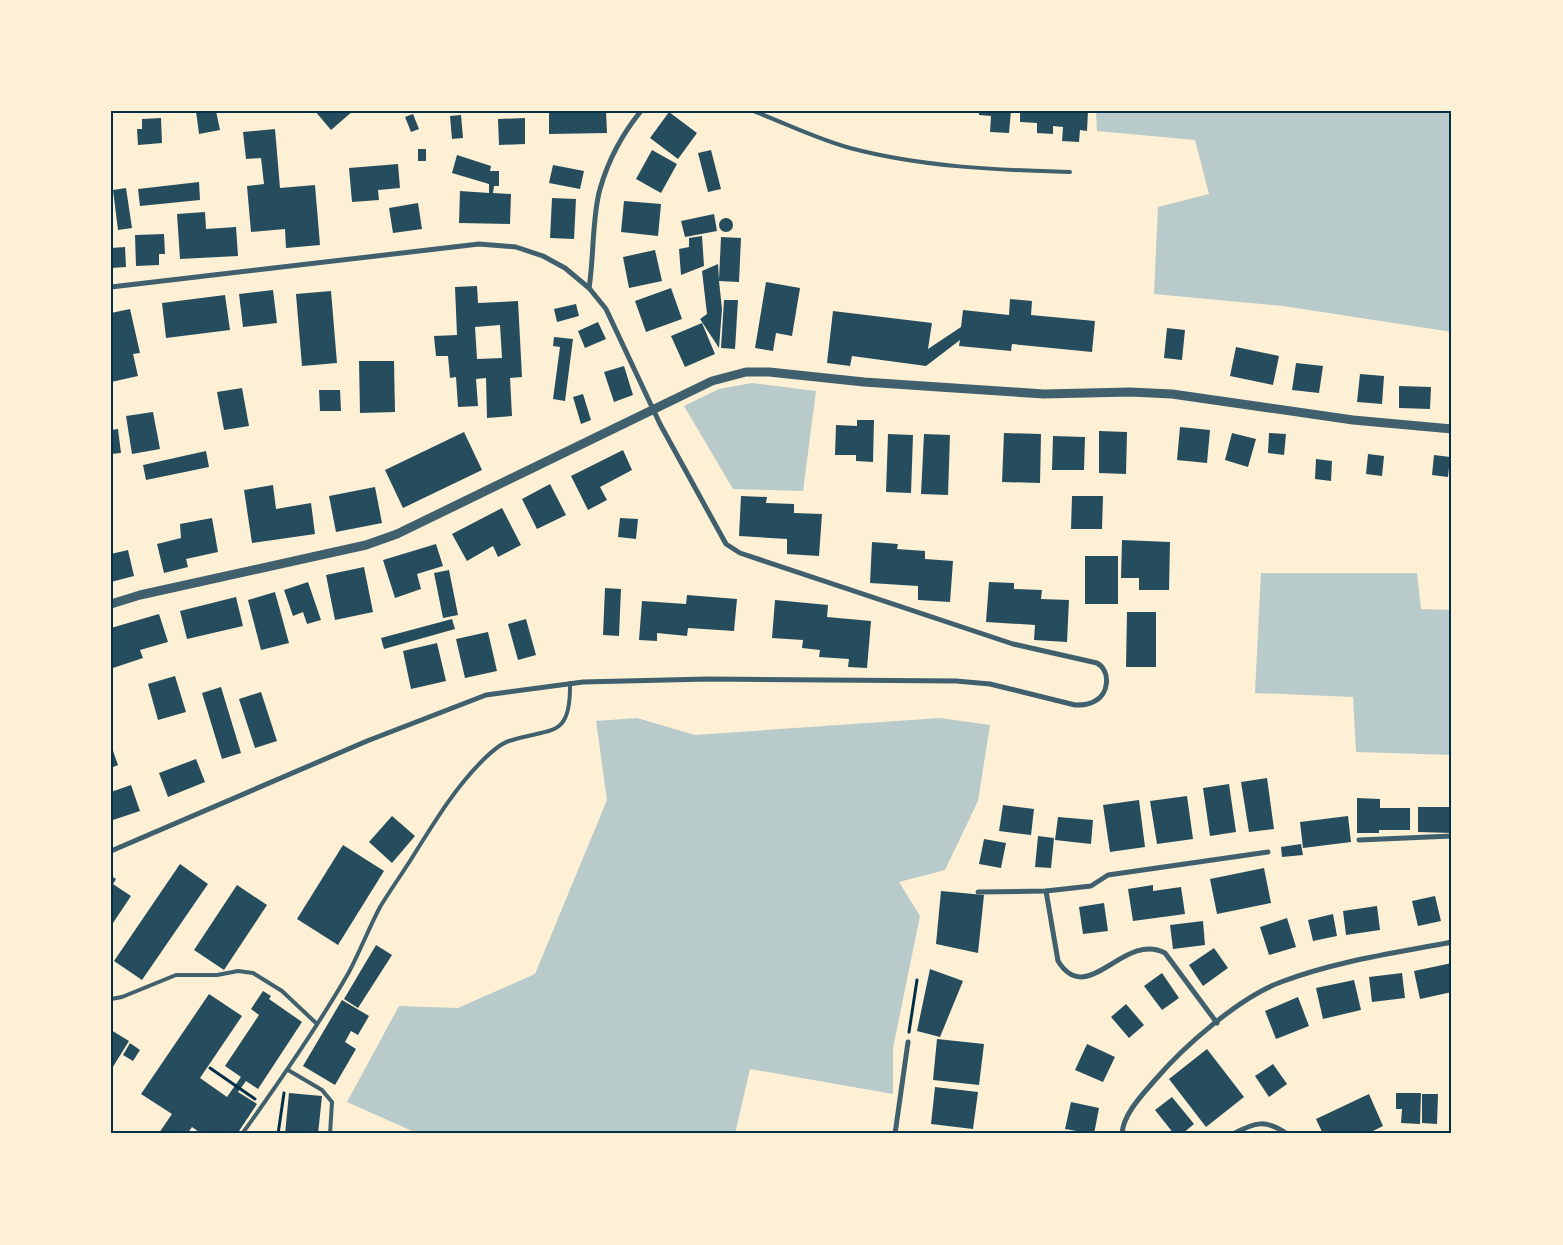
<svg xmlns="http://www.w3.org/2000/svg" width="1563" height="1245" viewBox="0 0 1563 1245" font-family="Manrope,sans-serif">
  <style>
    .green { fill: #b9caca }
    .building { fill: #264d5e; fill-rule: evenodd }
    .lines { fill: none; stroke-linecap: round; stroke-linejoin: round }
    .path { stroke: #003049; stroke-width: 3 }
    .service { stroke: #3f606c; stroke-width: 4 }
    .minor { stroke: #3f606c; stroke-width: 5 }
    .tertiary { stroke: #3f606c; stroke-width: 9 }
    .neatline { fill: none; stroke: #003049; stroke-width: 2 }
  </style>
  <rect width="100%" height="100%" fill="#fdf0d5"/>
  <g class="green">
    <polygon points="1096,111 1452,111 1452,332 1283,306 1154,294 1158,207 1209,194 1195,140 1097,131"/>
    <polygon points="752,383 816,391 803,491 733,489 684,406 719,389"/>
    <polygon points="1261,573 1417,573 1421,609 1452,610 1452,755 1356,752 1353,697 1255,693"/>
    <polygon points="637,718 695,735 940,718 990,725 978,801 945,870 899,882 920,916 893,1048 893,1094 750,1069 735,1134 419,1134 347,1102 399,1006 458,1008 535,974 607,800 596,721"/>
  </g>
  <g class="building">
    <polygon points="196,111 216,111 220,130 199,134"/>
    <polygon points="315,111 353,111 331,130"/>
    <polygon points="549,111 606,111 607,133 549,134"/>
    <polygon points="979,111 1011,111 1009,133 990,132 991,116 979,115"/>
    <polygon points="1013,111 1088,111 1087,131 1080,130 1079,142 1062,141 1063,127 1053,126 1053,134 1037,133 1037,123 1020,122 1020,113"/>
    <polygon points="669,112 697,133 678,159 650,138"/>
    <polygon points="413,114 419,129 411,132 405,117"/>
    <polygon points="461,115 463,138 452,139 450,116"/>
    <polygon points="161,118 162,143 138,145 137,129 142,129 142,119"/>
    <polygon points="525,118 525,144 499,145 498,119"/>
    <polygon points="275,129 280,188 315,185 320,245 286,248 285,229 251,232 247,186 264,184 261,158 246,159 243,132"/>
    <rect x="418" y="149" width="8" height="12"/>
    <polygon points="652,150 677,164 661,193 636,179"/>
    <polygon points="711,150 721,189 708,192 698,153"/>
    <polygon points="457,155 491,166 490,171 499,171 499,186 494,186 493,193 511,194 510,224 459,223 460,191 489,193 489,184 452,173"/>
    <polygon points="398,164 400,188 378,190 379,200 352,202 349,168"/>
    <polygon points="553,165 584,171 580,189 549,183"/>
    <polygon points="199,182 200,200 140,206 138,189"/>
    <polygon points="126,188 132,228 118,230 113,190"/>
    <polygon points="552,198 576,199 574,239 550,238"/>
    <polygon points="624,201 661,204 658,236 621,232"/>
    <polygon points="418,203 422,229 393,233 389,208"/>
    <polygon points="205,212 206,229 236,227 238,256 180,259 177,214"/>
    <polygon points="714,214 717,231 685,237 681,221"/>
    <circle cx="726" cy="225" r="7"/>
    <polygon points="164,234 165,254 159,254 159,265 136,266 135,235"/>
    <polygon points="702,236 704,266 681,275 679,249 689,247 689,238"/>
    <polygon points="721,237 741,238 739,282 719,281 722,309 719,348 700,319 707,314 702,271 718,264 719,280"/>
    <polygon points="125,247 126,267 111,268 111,248"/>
    <polygon points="655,250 662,281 629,288 623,257"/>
    <polygon points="766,282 800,288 792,336 776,333 773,351 755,348"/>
    <path d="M477,286L478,303L518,301L522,377L510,378L512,416L487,418L486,378L476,379L478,406L458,407L456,377L450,378L448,356H436L434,336L457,335L455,287ZM500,325L502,358L477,359L475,327Z"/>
    <polygon points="671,288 682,319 646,332 635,301"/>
    <polygon points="273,290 277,323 243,327 239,294"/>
    <polygon points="331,291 337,363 302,366 296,294"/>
    <polygon points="225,295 230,330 166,338 162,303"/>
    <polygon points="1010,299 1032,301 1031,315 1095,321 1092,352 1012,344 1011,351 959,346 960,340 926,366 852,356 850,366 827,363 833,311 932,323 928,349 961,327 963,310 1009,315"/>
    <polygon points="724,300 738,300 735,349 721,348"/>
    <polygon points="576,304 579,316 557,322 554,309"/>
    <polygon points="130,309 140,353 133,354 138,376 111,382 111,313"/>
    <polygon points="598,322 606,339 585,348 578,331"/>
    <polygon points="702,323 715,354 685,367 671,336"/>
    <polygon points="1167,328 1185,330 1182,360 1164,358"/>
    <polygon points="554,337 573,339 565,401 553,399 560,347 553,346"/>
    <polygon points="1236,347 1279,356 1273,385 1230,376"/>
    <polygon points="359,361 394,361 395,412 360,413"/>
    <polygon points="1296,363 1323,366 1319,393 1292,390"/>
    <polygon points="624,366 633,395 614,402 604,372"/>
    <polygon points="1360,374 1384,376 1382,404 1357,402"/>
    <polygon points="1399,386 1431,387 1430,409 1399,408"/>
    <polygon points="242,388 249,426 224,430 217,392"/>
    <polygon points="319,390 340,390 341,411 320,411"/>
    <polygon points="583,394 591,420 581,424 573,397"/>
    <polygon points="153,412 160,449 132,454 126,416"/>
    <polygon points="857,420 874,420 873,462 856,461 856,455 835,455 836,425 857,426"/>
    <polygon points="1180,427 1210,430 1207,463 1177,460"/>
    <polygon points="118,429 121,453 111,454 111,430"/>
    <polygon points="1099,431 1127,432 1126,474 1099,473"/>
    <polygon points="464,432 482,470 403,508 385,470"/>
    <polygon points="1004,433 1041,434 1040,483 1002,482"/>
    <polygon points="1232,433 1256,439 1248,467 1225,460"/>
    <polygon points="1269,433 1286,434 1284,455 1268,453"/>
    <polygon points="888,434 913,435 911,493 886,492"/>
    <polygon points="924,434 950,435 948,495 921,494"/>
    <polygon points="1053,436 1085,437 1084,470 1052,470"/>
    <polygon points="623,450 632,470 600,487 607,500 588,510 571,476"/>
    <polygon points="206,451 209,467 146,480 143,465"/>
    <polygon points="1368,454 1384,456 1382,476 1366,474"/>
    <polygon points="1434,455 1450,457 1448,477 1432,475"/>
    <polygon points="1316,459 1332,461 1331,481 1315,479"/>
    <polygon points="550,484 566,515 537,529 522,499"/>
    <polygon points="273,485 276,509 311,503 315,534 252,543 244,490"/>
    <polygon points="375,487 382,523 336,532 329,496"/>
    <polygon points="741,496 767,497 766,503 794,504 794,513 822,514 819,556 787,554 787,539 739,536"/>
    <polygon points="1072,496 1103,496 1102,529 1071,529"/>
    <polygon points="502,508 521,545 498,557 493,546 467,561 452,534"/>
    <polygon points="212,518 218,552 186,559 188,567 164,573 157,544 181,538 180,524"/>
    <polygon points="620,518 638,519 636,539 618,537"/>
    <polygon points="1122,540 1170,542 1169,590 1139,590 1139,578 1121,578"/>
    <polygon points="872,542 898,544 897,549 925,551 925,559 953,561 950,602 918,600 918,586 870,583"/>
    <polygon points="436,544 443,566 417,574 421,589 395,598 383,560"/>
    <polygon points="128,550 134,576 111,582 111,554"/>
    <rect x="1085" y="556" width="33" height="48"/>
    <polygon points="364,567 373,612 335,620 326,575"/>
    <polygon points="449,570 458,615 443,618 434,573"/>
    <polygon points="308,582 321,620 307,624 303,612 293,616 284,590"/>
    <polygon points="989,582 1014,583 1014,589 1042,590 1041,599 1069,600 1067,642 1034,640 1035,625 986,622"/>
    <polygon points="605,588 621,589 619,636 603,635"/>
    <polygon points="275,592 289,643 261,650 248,600"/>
    <polygon points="687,595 737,599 734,631 688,628 687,636 657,633 657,641 639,640 642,601 686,604"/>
    <polygon points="236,597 243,626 187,639 180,611"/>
    <polygon points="775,600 828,605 827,617 871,621 867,668 848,667 849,659 819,657 820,650 802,648 803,640 772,638"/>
    <polygon points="1127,612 1156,612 1156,667 1126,667"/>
    <polygon points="159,614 168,642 140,650 143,658 113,668 111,628"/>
    <polygon points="452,619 455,629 384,649 381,638"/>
    <polygon points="526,619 536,655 518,660 508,624"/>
    <polygon points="488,632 497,671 465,678 456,639"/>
    <polygon points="437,643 446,681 411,689 403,651"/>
    <polygon points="175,676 186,712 158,720 148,684"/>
    <polygon points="221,687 241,753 222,759 202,693"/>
    <polygon points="261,692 277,741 255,748 239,699"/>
    <polygon points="111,745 118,765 111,768"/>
    <polygon points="196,759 205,782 168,797 159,773"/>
    <polygon points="1267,778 1274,829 1249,832 1241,782"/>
    <polygon points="1229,784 1236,832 1210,836 1203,788"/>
    <polygon points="131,785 140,811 113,820 111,792"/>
    <polygon points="1187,796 1193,839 1157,844 1150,801"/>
    <polygon points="1357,798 1380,799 1380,808 1410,808 1410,830 1379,830 1379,833 1357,833"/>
    <polygon points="1139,800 1145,847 1110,852 1103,805"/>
    <polygon points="1003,805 1034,809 1031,835 999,831"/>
    <polygon points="1418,807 1452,807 1452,833 1418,832"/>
    <polygon points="392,816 415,836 392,863 369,842"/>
    <polygon points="1348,816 1351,842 1303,848 1300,822"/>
    <polygon points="1058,817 1093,820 1091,844 1055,840"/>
    <polygon points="1038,836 1054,838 1051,868 1035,867"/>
    <polygon points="984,839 1006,843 1001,868 979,864"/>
    <polygon points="1301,844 1303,855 1282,857 1281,847"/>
    <polygon points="343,845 384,871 338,945 297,919"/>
    <polygon points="180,864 208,884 142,980 114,961"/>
    <polygon points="1264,868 1271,903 1217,914 1210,879"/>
    <polygon points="111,876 116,879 113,884 131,896 111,926"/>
    <polygon points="237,885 267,905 224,970 194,950"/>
    <polygon points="1153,885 1153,891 1181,887 1185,914 1133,921 1128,889"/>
    <polygon points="941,891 984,895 978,953 936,944"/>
    <polygon points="1435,896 1441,921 1418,926 1412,901"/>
    <polygon points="1104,903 1108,931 1083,934 1079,907"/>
    <polygon points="1377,906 1380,930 1346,935 1343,911"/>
    <polygon points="1333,914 1337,936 1313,941 1308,920"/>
    <polygon points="1287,918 1296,947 1269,955 1260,927"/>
    <polygon points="1203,921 1205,945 1173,949 1170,925"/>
    <polygon points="376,945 392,955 358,1008 344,999"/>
    <polygon points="1214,948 1228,968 1203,986 1189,965"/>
    <polygon points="1452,963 1452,992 1420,999 1414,971"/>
    <polygon points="930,969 963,981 940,1037 917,1031"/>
    <polygon points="1162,973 1179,998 1162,1010 1144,986"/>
    <polygon points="1402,973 1405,998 1372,1002 1369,977"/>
    <polygon points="1354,980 1361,1010 1323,1019 1316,988"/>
    <polygon points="263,991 271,996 269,999 302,1022 258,1089 246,1081 238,1092 257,1104 237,1134 202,1134 192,1127 187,1134 159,1133 172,1114 141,1094 209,994 242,1016 200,1078 227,1097 241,1077 225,1066 259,1015 251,1009"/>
    <polygon points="1298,997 1309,1026 1276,1039 1265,1011"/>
    <polygon points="342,1000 369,1016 358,1035 351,1031 345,1042 356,1049 335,1085 303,1066"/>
    <polygon points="1126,1004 1144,1025 1129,1038 1111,1017"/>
    <polygon points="111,1030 129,1041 111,1070"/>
    <polygon points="937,1039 984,1044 979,1085 933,1080"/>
    <polygon points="130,1043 140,1050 133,1061 123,1055"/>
    <polygon points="1087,1044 1115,1057 1103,1082 1075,1070"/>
    <polygon points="1207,1049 1244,1097 1206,1127 1169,1079"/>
    <polygon points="1273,1064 1287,1084 1269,1097 1255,1076"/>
    <polygon points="935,1087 978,1092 973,1129 931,1124"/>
    <polygon points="289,1093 322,1096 318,1134 285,1134"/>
    <polygon points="1396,1093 1421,1093 1420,1124 1401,1123 1402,1109 1396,1109"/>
    <polygon points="1369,1094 1383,1126 1367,1134 1323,1134 1316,1119"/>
    <polygon points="1422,1094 1438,1094 1437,1124 1422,1123"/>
    <polygon points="1172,1097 1194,1124 1182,1134 1174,1134 1155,1110"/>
    <polygon points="1071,1102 1099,1108 1094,1134 1065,1129"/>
  </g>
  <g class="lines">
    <g class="path">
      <polyline points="909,1032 917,980"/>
      <polyline points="210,1068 255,1099"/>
      <polyline points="278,1134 284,1093"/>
    </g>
    <g class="service">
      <path d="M753,111C785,123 817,139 850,148C922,167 996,170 1070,172"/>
      <polyline points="111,999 122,997 176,975 217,975 238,971 253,973 282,991 317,1024"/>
      <polyline points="288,1070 322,1090 332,1102 330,1134"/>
      <path d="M242,1134C280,1081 317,1028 349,972C360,951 369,928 380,907C391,889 404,871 415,853C435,821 455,788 482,761C489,754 500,744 509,741C551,727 571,740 570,683"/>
    </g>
    <g class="minor">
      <path d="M111,287L479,244L516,247L543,256L565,268L589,288L606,309L660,424L726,544L740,553L1013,644L1097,663C1111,671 1109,694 1095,701C1089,705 1082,705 1075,705L990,684L956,681L708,679L583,682L486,695L367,741L111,851"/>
      <path d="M589,288C594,258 592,216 600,189C608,161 623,133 641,111"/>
      <polyline points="1359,840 1452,836"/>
      <path d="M1046,891L1058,961C1088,1009 1123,931 1165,953L1217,1023"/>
      <polyline points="978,892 1046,891 1091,886 1108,875 1268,852"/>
      <polyline points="895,1134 908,1042"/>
      <path d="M1122,1134C1123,1114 1143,1094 1155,1080C1184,1046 1240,997 1281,982C1336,961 1395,953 1452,942"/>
      <path d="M1233,1134C1255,1122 1266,1119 1287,1134"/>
    </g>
    <polyline class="tertiary" points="111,604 140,595 366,545 397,534 712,381 746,372 769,372 864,382 1044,394 1130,392 1172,394 1353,420 1452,429"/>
  </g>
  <rect width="1563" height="1245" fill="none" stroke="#fdf0d5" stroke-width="225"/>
  <rect x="112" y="112" width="1338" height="1020" class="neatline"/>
</svg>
